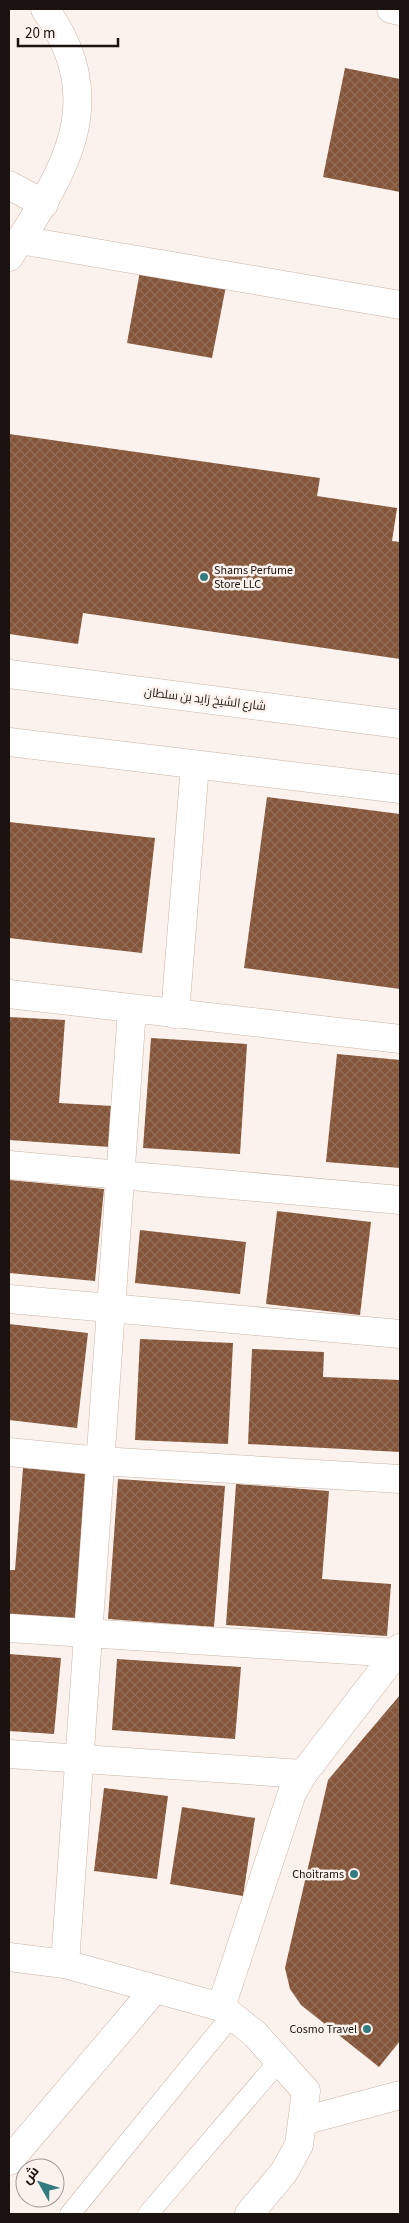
<svg xmlns="http://www.w3.org/2000/svg" width="409" height="2223" viewBox="0 0 409 2223" font-family="'Source Sans 3',Cairo,sans-serif">
  <style>
    .building { fill: url(#building-cross-hatch) }
    .lines { fill: none; stroke-linecap: round; stroke-linejoin: round }
    .lane-casing { stroke: #cab4a7; stroke-width: 21 }
    .street-casing { stroke: #cab4a7; stroke-width: 29 }
    .secondary-casing { stroke: #cab4a7; stroke-width: 29 }
    .lane { stroke: #fff; stroke-width: 20 }
    .street { stroke: #fff; stroke-width: 28 }
    .secondary { stroke: #fff; stroke-width: 28 }
    .poi-dot { fill: #327b80; stroke: #fcf2ed; stroke-width: 2 }
    .labels { text-anchor: middle; stroke-width: 5; stroke-linejoin: round; paint-order: stroke }
    .poi-label { font-size: 12px; fill: #1b130f; stroke: #fcf2ed; text-anchor: end }
    .street-label { font-size: 12px; fill: #1b130f; stroke: #fcf2ed }
  </style>
  <defs>
    <pattern id="building-cross-hatch" width="8" height="8" patternUnits="userSpaceOnUse" patternTransform="scale(1.25)"><rect width="8" height="8" fill="#845538"/><path d="M0 0l8 8M0 8l8-8" fill="none" stroke="#926e58"/></pattern>
  </defs>
  <rect width="100%" height="100%" fill="#fcf2ed"/>
  <g class="building">
    <polygon points="345,68 400,79 400,192 323,177"/>
    <polygon points="140,271 226,286 212,358 127,343"/>
    <polygon points="9,434 320,478 317,496 397,508 392,541 400,542 400,659 83,613 78,644 9,634"/>
    <polygon points="267,797 400,814 400,989 244,968"/>
    <polygon points="9,822 155,838 142,953 9,938"/>
    <polygon points="9,1017 65,1020 59,1103 113,1106 110,1147 9,1140"/>
    <polygon points="151,1038 247,1044 240,1154 143,1148"/>
    <polygon points="337,1054 400,1060 400,1168 326,1162"/>
    <polygon points="9,1180 104,1189 95,1281 9,1273"/>
    <polygon points="277,1211 371,1222 360,1315 266,1304"/>
    <polygon points="140,1230 246,1242 240,1294 135,1283"/>
    <polygon points="9,1324 88,1333 77,1428 9,1420"/>
    <polygon points="140,1339 233,1343 228,1444 135,1440"/>
    <polygon points="252,1349 324,1352 323,1377 400,1380 400,1452 248,1444"/>
    <polygon points="23,1468 87,1472 76,1620 9,1615 9,1570 15,1570"/>
    <polygon points="118,1479 225,1486 214,1627 108,1619"/>
    <polygon points="236,1484 329,1491 322,1579 391,1584 387,1636 226,1625"/>
    <polygon points="9,1654 61,1658 54,1734 9,1731"/>
    <polygon points="117,1659 241,1667 235,1739 112,1730"/>
    <polygon points="400,1695 400,2041 379,2067 301,2005 290,1989 285,1968 328,1780"/>
    <polygon points="104,1788 168,1796 157,1879 94,1871"/>
    <polygon points="182,1807 255,1818 243,1896 170,1884"/>
  </g>
  <g class="lines">
    <defs>
      <g id="lane">
        <polyline points="70,2214 232,2015"/>
        <polyline points="148,2214 280,2060"/>
      </g>
      <g id="street">
        <polyline points="391,9 400,11"/>
        <polyline points="9,185 44,204"/>
        <polyline points="20,240 400,305"/>
        <path d="M9,257C63,174 112,103 45,9"/>
        <polyline points="9,994 400,1039"/>
        <polyline points="175,1014 195,765"/>
        <polyline points="9,1165 400,1200"/>
        <polyline points="9,1299 400,1334"/>
        <polyline points="9,1452 100,1461 400,1479"/>
        <polyline points="9,1628 396,1653"/>
        <polyline points="9,1754 303,1774"/>
        <polyline points="9,1957 65,1964 221,2007 255,2034 306,2091 299,2145 284,2172 249,2214"/>
        <polyline points="65,1964 132,1009"/>
        <polyline points="221,2007 292,1793 303,1774 400,1648"/>
        <polyline points="303,2121 400,2095"/>
        <polyline points="9,2161 154,1990"/>
      </g>
      <g id="secondary">
        <polyline points="9,674 400,724"/>
        <polyline points="9,742 400,789"/>
      </g>
    </defs>
    <use href="#lane" class="lane-casing"/>
    <use href="#street" class="street-casing"/>
    <use href="#secondary" class="secondary-casing"/>
    <use href="#lane" class="lane"/>
    <use href="#street" class="street"/>
    <use href="#secondary" class="secondary"/>
  </g>
  <g class="poi-dot">
    <circle cx="204" cy="577" r="5"/>
    <circle cx="354" cy="1874" r="5"/>
    <circle cx="367" cy="2029" r="5"/>
  </g>
  <g class="labels">
    <g class="poi-label">
      <text x="214" y="574" text-anchor="start">Shams Perfume<tspan x="214" dy="14">Store LLC</tspan></text>
      <text x="344" y="1878">Choitrams</text>
      <text x="357" y="2033">Cosmo Travel</text>
    </g>
    <g class="street-label">
      <text transform="translate(205 699) rotate(7)" y="4">شارع الشيخ زايد بن سلطان</text>
    </g>
  </g>
  <rect width="409" height="2223" fill="none" stroke="#1b130f" stroke-width="20"/>
  <g transform="translate(40 2183) rotate(309)"><circle r="24" fill="#fcf2ed" stroke="#a29994"/>
  <path d="M0-4L9 19L0 12L-9 19Z" fill="#327b80"/>
  <text y="-8" font-size="14" font-weight="bold" text-anchor="middle" fill="#1b130f">ش</text>
  </g>
  <path d="M18 38v8h100v-8" fill="none" stroke="#1b130f" stroke-width="2.5"/>
  <text x="25" y="38" font-size="15" fill="#1b130f" stroke="#fcf2ed" stroke-width="4" paint-order="stroke">20 m</text>
</svg>
